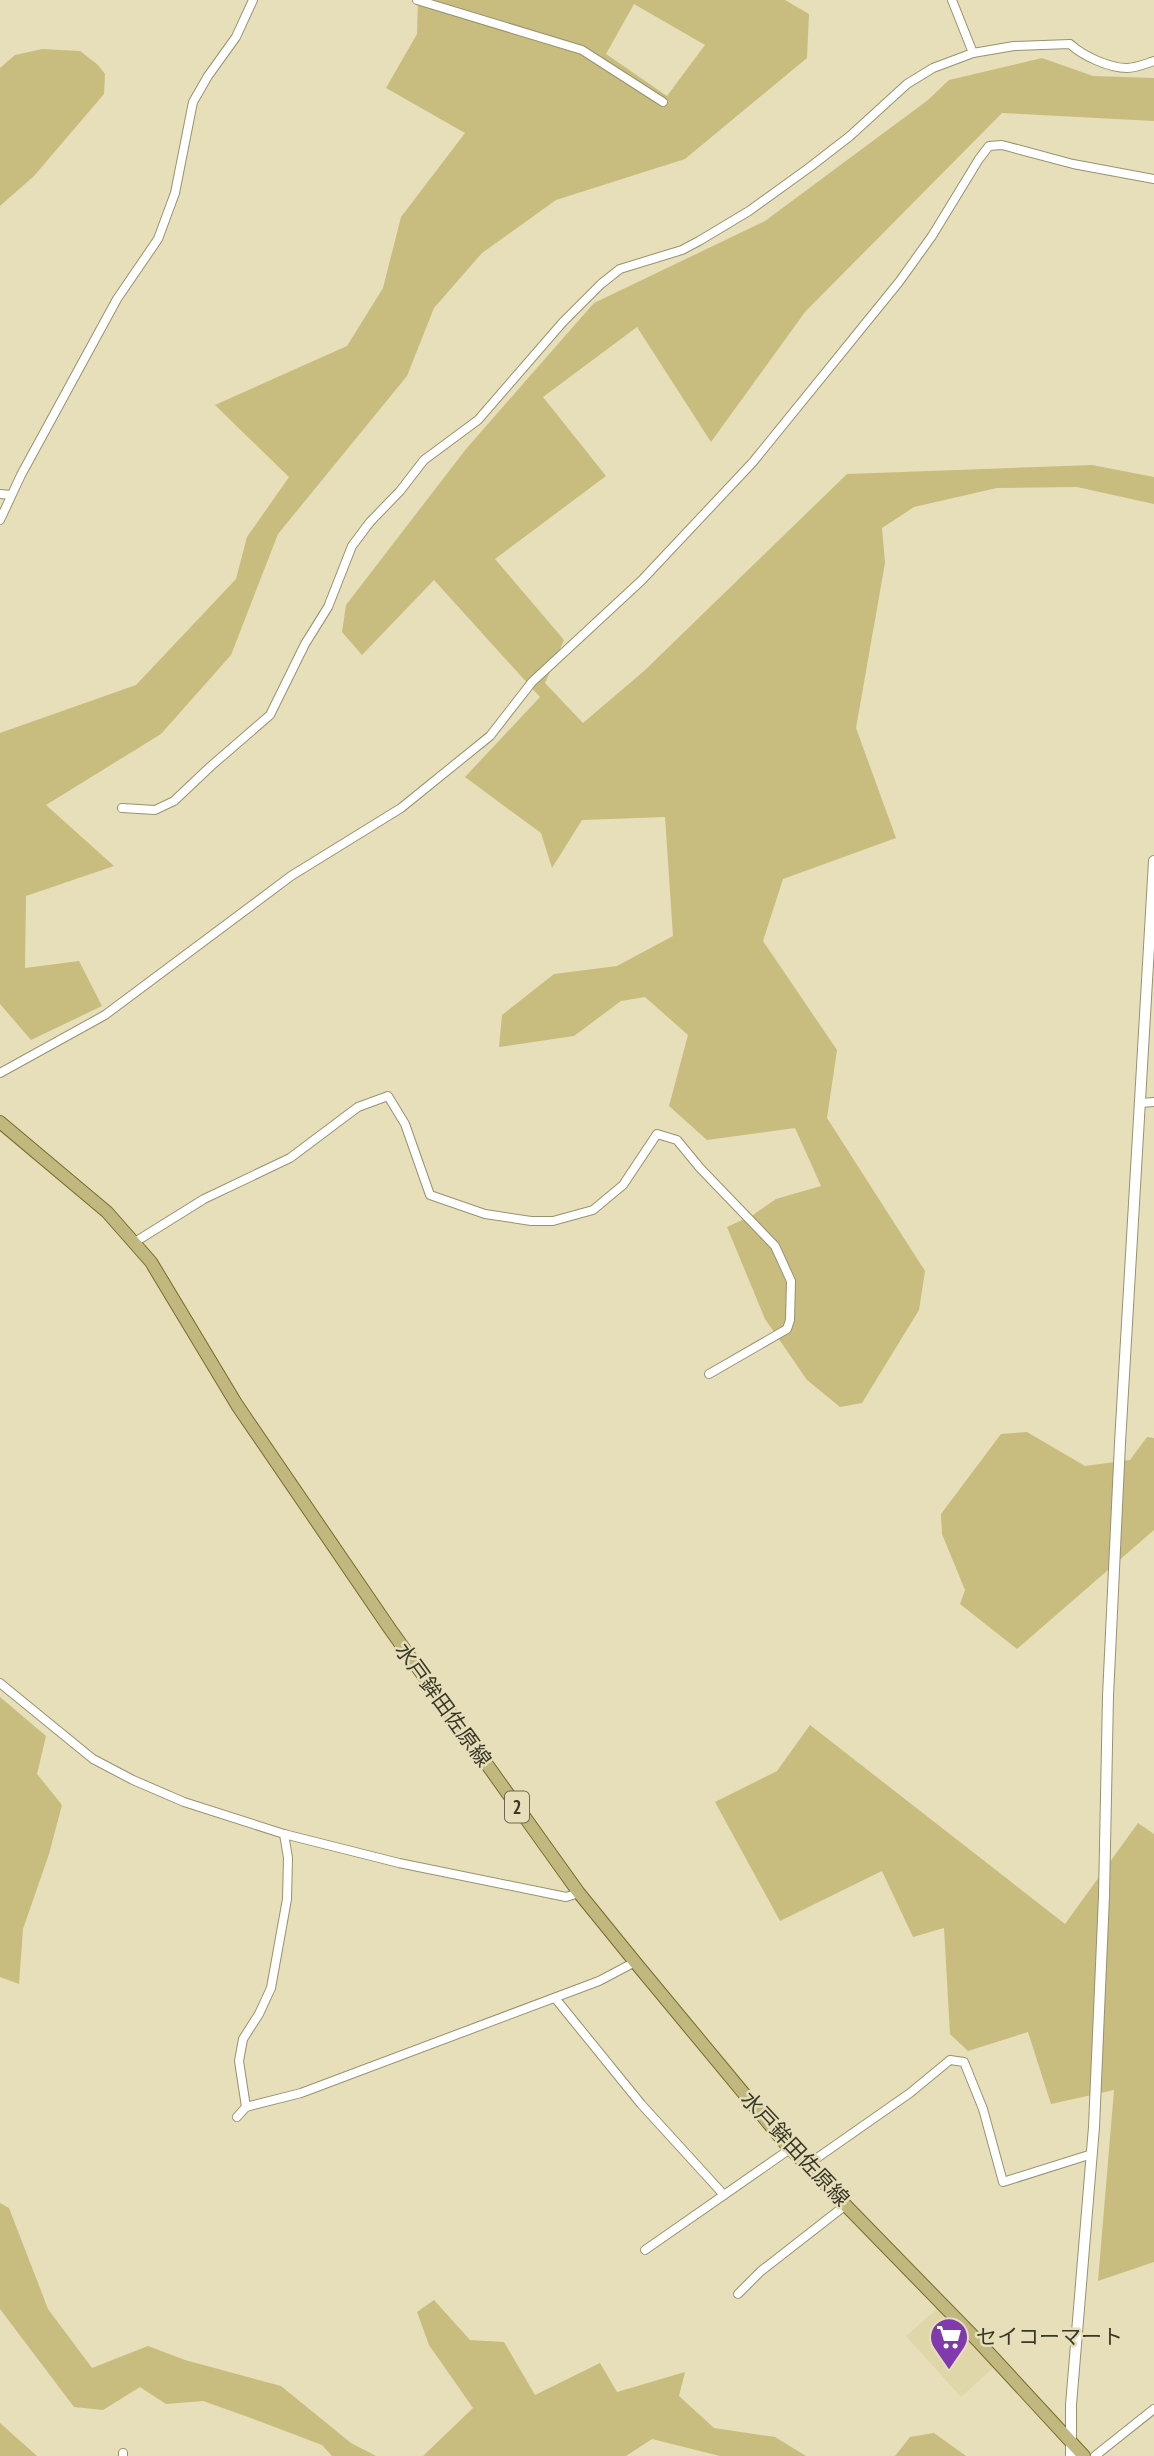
<svg xmlns="http://www.w3.org/2000/svg" width="1154" height="2456" viewBox="0 0 1154 2456" font-family="'PT Sans Narrow','Noto Sans JP',sans-serif">
  <style>
    .built { fill: #dfd7aa }
    .green { fill: #c8bd7e; fill-rule: evenodd }
    .lines { fill: none; stroke-linecap: round; stroke-linejoin: round }
    .minor-casing { stroke: #98926f; stroke-width: 10 }
    .tertiary-casing { stroke: #98926f; stroke-width: 12 }
    .primary-casing { stroke: #776c29; stroke-width: 14 }
    .minor { stroke: #fff; stroke-width: 8 }
    .tertiary { stroke: #fff; stroke-width: 10 }
    .primary { stroke: #c1b87f; stroke-width: 12 }
    .labels { text-anchor: middle; stroke-width: 5; stroke-linejoin: round; paint-order: stroke }
    .shield { fill: #e6dfba; stroke: #6d6954; stroke-width: 2 }
    .shield-label { font-size: 19px; font-weight: bold; fill: #393728 }
    .street-label { font-size: 21px; fill: #393728; stroke: #e6dfba }
    .poi-label { font-size: 21px; fill: #393728; stroke: #e6dfba; text-anchor: start }
  </style>
  <rect width="100%" height="100%" fill="#e6dfba"/>
  <polygon class="built" points="939,2307 994,2367 961,2397 906,2336"/>
  <g class="green">
    <path d="M418,0H785L809,14L807,58L685,159L556,200L482,253L434,308L407,376L278,534L231,655L161,734L46,805L114,866L26,896L25,968L79,961L102,1006L31,1040L0,1004V733L136,685L236,579L247,537L289,477L215,405L347,346L383,288L401,217L465,133L386,88L417,34ZM634,4L705,45L667,96L606,54Z"/>
    <polygon points="42,49 80,51 98,65 105,74 104,94 34,176 0,206 0,68 15,55"/>
    <polygon points="1042,58 1093,76 1154,78 1154,121 1002,113 805,312 711,442 637,327 543,397 606,476 495,559 564,640 545,683 583,723 644,671 847,474 1092,465 1154,477 1154,504 1077,487 997,488 914,507 882,528 885,563 856,728 896,838 783,879 763,941 837,1050 827,1118 925,1271 919,1310 862,1403 840,1407 807,1380 765,1319 727,1227 753,1215 776,1199 821,1186 795,1128 707,1140 669,1106 688,1035 645,997 621,1001 574,1036 499,1047 502,1015 554,974 617,966 673,936 665,817 582,820 552,868 541,833 465,777 540,697 434,580 362,655 342,632 346,605 466,449 594,303 765,221 928,100 949,80"/>
    <polygon points="1027,1432 1085,1466 1130,1460 1147,1437 1154,1438 1154,1530 1017,1649 960,1604 965,1590 942,1534 941,1514 1001,1434"/>
    <polygon points="0,1697 46,1736 37,1774 62,1805 49,1854 23,1929 19,1984 0,1977"/>
    <polygon points="810,1725 1065,1924 1138,1823 1154,1834 1154,2262 1098,2281 1114,2090 1051,2104 1028,2032 968,2051 950,2034 944,1928 913,1937 882,1871 780,1921 715,1802 777,1771"/>
    <polygon points="0,2203 9,2208 48,2309 92,2368 148,2346 185,2360 281,2386 351,2443 376,2456 332,2456 322,2445 251,2418 203,2401 166,2404 140,2387 103,2410 74,2407 0,2309"/>
    <polygon points="434,2300 470,2340 504,2342 535,2395 600,2363 617,2392 685,2372 679,2396 714,2428 775,2437 806,2456 720,2456 652,2439 626,2456 423,2456 473,2408 429,2345 417,2312"/>
    <polygon points="0,2423 37,2456 0,2456"/>
    <polygon points="934,2433 966,2456 895,2456 910,2437"/>
  </g>
  <g class="lines">
    <defs>
      <g id="minor">
        <polyline points="417,0 582,50 663,102"/>
        <polyline points="952,0 973,53"/>
        <polyline points="0,494 11,495"/>
        <polyline points="0,520 21,475 117,299 158,239 175,193 193,102 208,76 236,37 253,0"/>
        <path d="M122,808L155,810L174,801L211,766L270,715L305,644L328,607L352,546L370,522L400,491L424,460L478,420L563,322L601,284L620,269L682,250L699,241L749,211L810,167L850,136L907,84L933,68L973,53L1014,46L1070,44C1083,56 1109,68 1127,68C1136,68 1145,64 1154,61"/>
        <polyline points="0,1073 105,1015 291,876 401,808 490,736 532,682 642,580 753,462 899,282 932,236 979,159 989,146 1002,145 1073,164 1154,179"/>
        <polyline points="1140,1103 1154,1102"/>
        <polyline points="135,1242 204,1199 290,1158 358,1107 388,1096 405,1124 430,1195 485,1214 531,1221 553,1221 593,1210 623,1185 657,1134 677,1140 700,1168 775,1246 791,1281 790,1320 787,1329 709,1374"/>
        <polyline points="0,1683 93,1759 133,1780 184,1802 284,1834 399,1863 566,1897 579,1893"/>
        <polyline points="555,1998 641,2104 724,2195"/>
        <polyline points="246,2107 239,2061 243,2039 259,2014 271,1988 287,1899 288,1858 284,1834"/>
        <polyline points="237,2117 246,2107 301,2093 599,1981 635,1962"/>
        <polyline points="807,2165 910,2093 950,2060 964,2062 983,2109 1003,2182 1092,2154"/>
        <polyline points="645,2250 790,2149"/>
        <polyline points="738,2294 761,2271 847,2204"/>
        <polyline points="123,2456 123,2453"/>
        <polyline points="1095,2456 1154,2409"/>
      </g>
      <polyline id="tertiary" points="1071,2456 1071,2405 1094,2127 1104,1896 1108,1696 1120,1443 1154,861"/>
      <polyline id="primary" points="0,1122 107,1212 151,1262 237,1405 390,1629 579,1893 635,1962 784,2142 977,2340 1084,2456"/>
    </defs>
    <use href="#minor" class="minor-casing"/>
    <use href="#tertiary" class="tertiary-casing"/>
    <use href="#primary" class="primary-casing"/>
    <use href="#minor" class="minor"/>
    <use href="#tertiary" class="tertiary"/>
    <use href="#primary" class="primary"/>
  </g>
  <defs>
    <symbol id="supermarket-pin" viewBox="-11 -11 22 30"><path d="M0 17L-7.5 6A9.5 9.5 0 1 1 7.5 6Z" fill="#803aae" stroke="#e6dfba"/><path d="M-6-5.5h2.5l.6 2H6L4.5 2H-2.5L-4.4-4H-6ZM-1.5 3.2a1.3 1.3 0 1 0 .1 0ZM3 3.2a1.3 1.3 0 1 0 .1 0Z" fill="#fff"/></symbol>
  </defs>
  <g fill-rule="evenodd">
    <use href="#supermarket-pin" x="927" y="2315" width="44" height="60"/>
  </g>
  <g class="labels">
    <rect class="shield" x="505" y="1791.5" width="24" height="31" rx="5"/>
    <g class="shield-label">
      <text x="517" y="1814">2</text>
    </g>
    <g class="street-label">
      <text transform="translate(443 1705) rotate(54)" y="7">水戸鉾田佐原線</text>
      <text transform="translate(795 2149) rotate(47)" y="7">水戸鉾田佐原線</text>
    </g>
    <g class="poi-label">
      <text x="976" y="2344">セイコーマート</text>
    </g>
  </g>
</svg>
